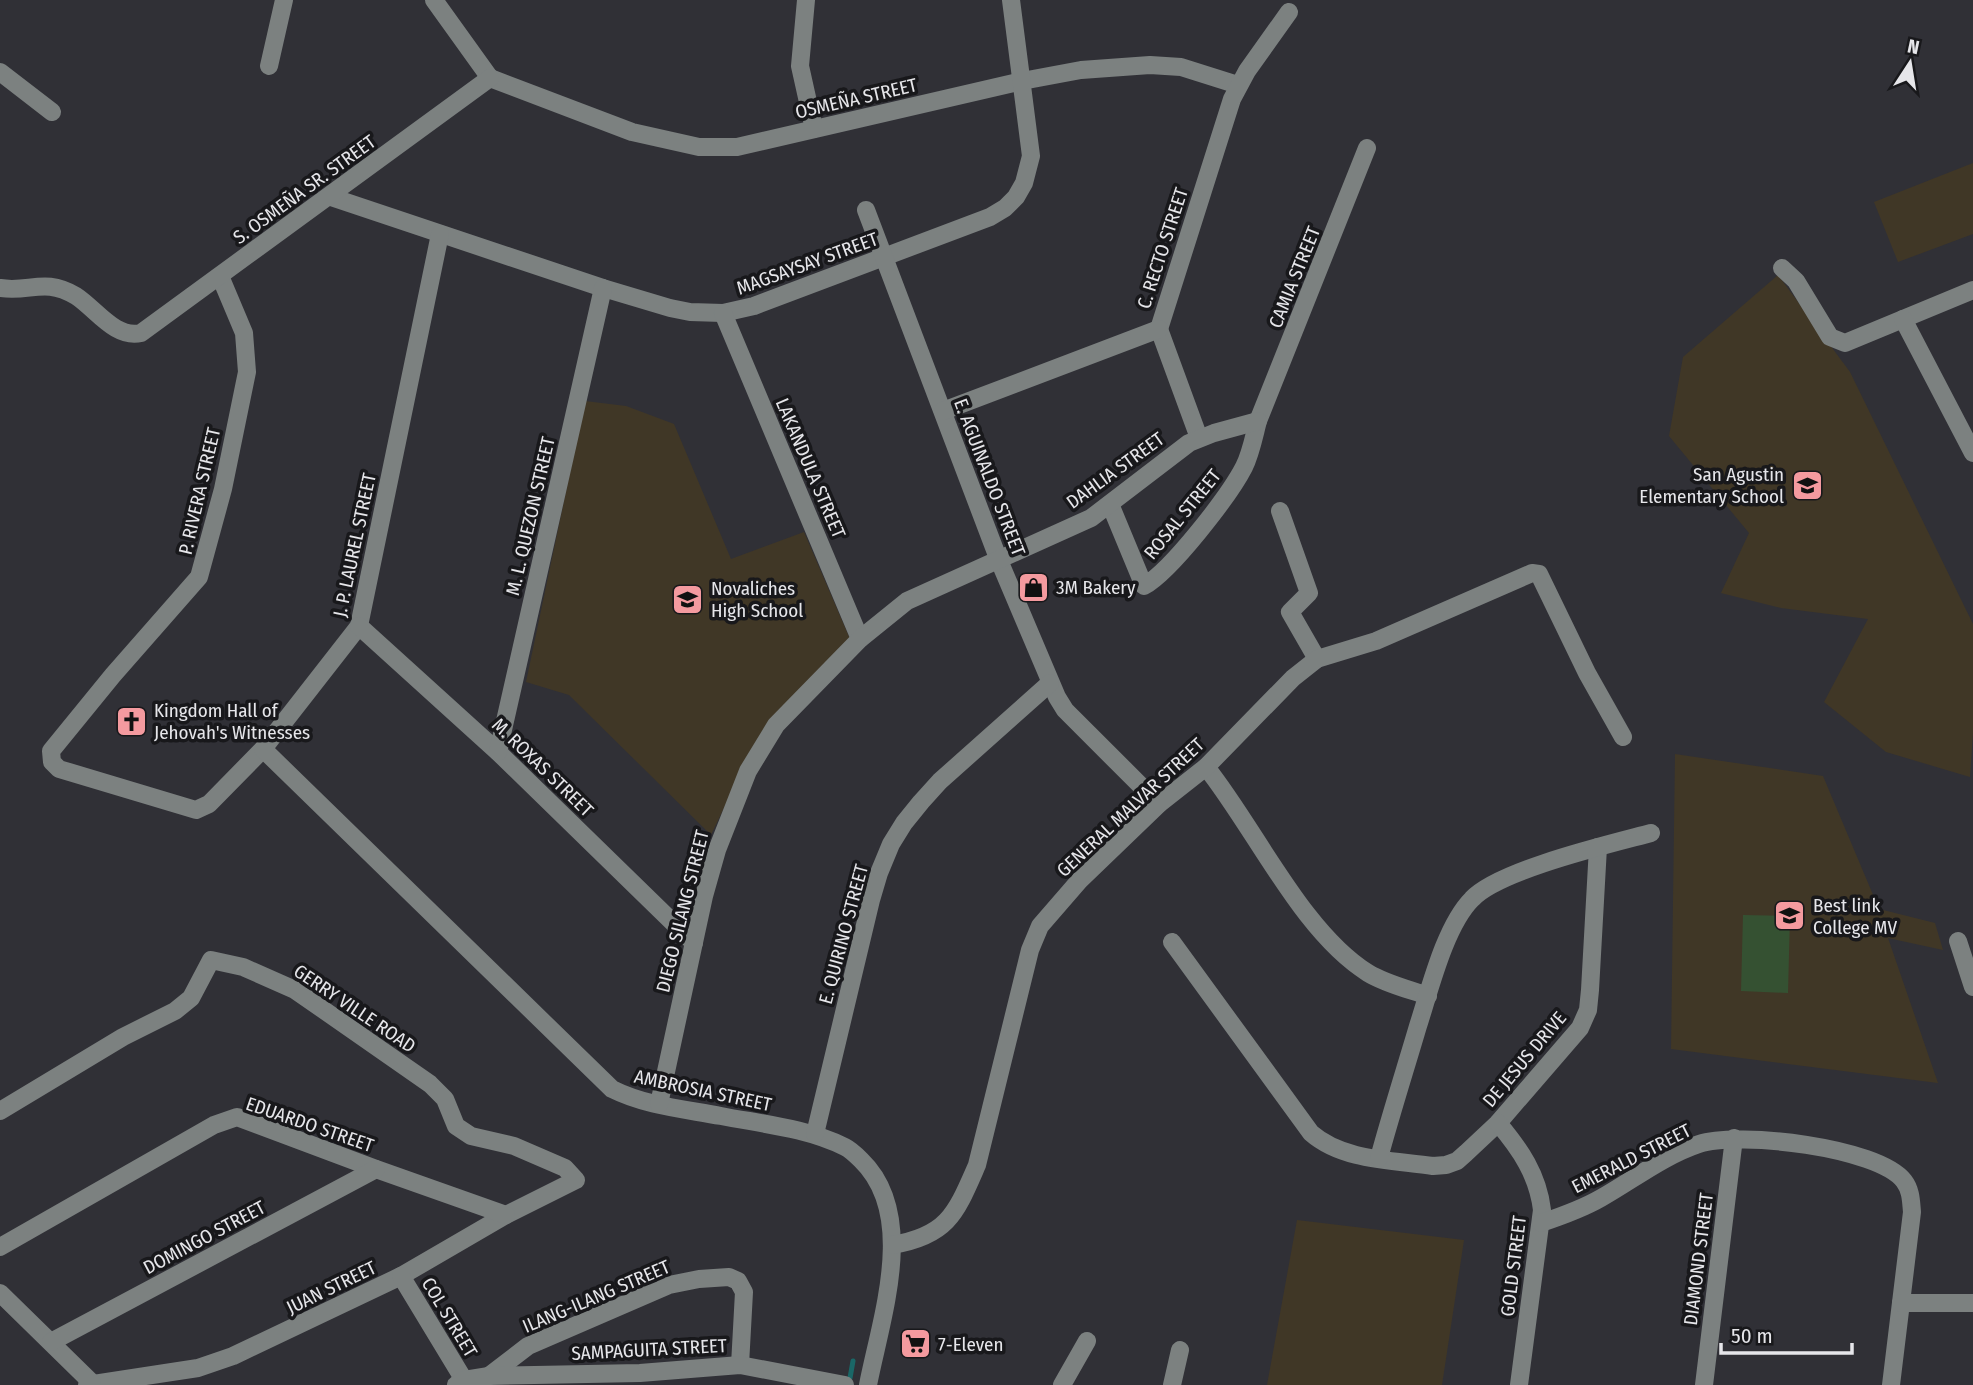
<svg xmlns="http://www.w3.org/2000/svg" width="1973" height="1385" viewBox="0 0 1973 1385" font-family="'Fira Sans Condensed',sans-serif">
  <style>
    .education { fill: #403726 }
    .green { fill: #355132 }
    .lines { fill: none; stroke-linecap: round; stroke-linejoin: round }
    .stream { stroke: #1a6767; stroke-width: 5 }
    .minor { stroke: #7c8180; stroke-width: 18 }
    .labels { text-anchor: middle; stroke-width: 7; stroke-linejoin: round; paint-order: stroke }
    .street-label { font-size: 19px; fill: #e6e6ea; stroke: #18181b }
    .poi-label { font-size: 19px; fill: #e6e6ea; stroke: #18181b; text-anchor: start }
  </style>
  <rect width="100%" height="100%" fill="#303036"/>
  <g class="education">
    <polygon points="1973,163 1973,234 1898,262 1874,202"/>
    <polygon points="1778,275 1850,372 1973,624 1973,733 1970,777 1886,752 1824,702 1868,619 1781,608 1721,593 1749,533 1669,436 1683,357"/>
    <polygon points="585,401 626,406 674,424 731,559 804,532 850,639 743,768 711,835 569,695 526,682"/>
    <polygon points="1675,754 1823,776 1879,909 1935,923 1943,950 1888,938 1938,1083 1671,1049"/>
    <polygon points="1297,1220 1464,1240 1442,1385 1267,1385"/>
  </g>
  <polygon class="green" points="1743,915 1790,916 1788,993 1741,991"/>
  <g class="lines">
    <polyline class="stream" points="850,1378 853,1361"/>
    <g class="minor">
      <polyline points="434,0 490,78"/>
      <polyline points="806,0 800,66 814,129"/>
      <polyline points="269,66 284,0"/>
      <polyline points="0,72 52,112"/>
      <polyline points="490,78 632,132 699,147 737,147 1022,81 1081,70 1150,65 1181,67 1238,85"/>
      <polyline points="331,197 603,288 670,308 690,312 723,313 754,306 990,217 1005,208 1016,197 1024,183 1031,156 1011,0"/>
      <polyline points="866,210 998,558 1057,697 1065,710 1159,804"/>
      <polyline points="1782,268 1796,281 1830,337 1845,343 1973,290"/>
      <polyline points="220,276 244,333 247,372 223,489 199,577 113,675 51,751 52,762 59,769 196,810 209,804 263,749 359,626 440,234"/>
      <path d="M0,288C30,293 44,277 76,296C96,309 115,339 141,333L490,78"/>
      <polyline points="723,313 860,639"/>
      <polyline points="1903,319 1973,453"/>
      <polyline points="1159,329 1232,99 1247,71 1289,12"/>
      <polyline points="1159,329 1199,438"/>
      <polyline points="943,411 1159,329"/>
      <path d="M1110,504L1144,586C1171,571 1229,496 1244,467C1251,453 1254,436 1258,421L1367,148"/>
      <polyline points="1280,511 1309,593 1290,612 1317,659"/>
      <polyline points="359,626 498,752 694,943"/>
      <path d="M263,749L612,1089C646,1106 684,1109 721,1116C762,1124 807,1128 845,1147C851,1150 856,1155 861,1160C918,1215 881,1318 868,1385"/>
      <polyline points="498,752 603,288"/>
      <path d="M1206,767C1255,828 1302,932 1368,973C1386,984 1408,989 1428,996"/>
      <polyline points="1958,941 1973,987"/>
      <path d="M1172,942L1311,1133C1343,1161 1393,1160 1433,1166L1446,1165L1457,1161L1466,1153L1498,1123L1580,1028L1588,1010L1590,990L1598,847"/>
      <polyline points="659,1104 704,896 717,850 748,771 776,725 860,639 907,601 1091,518 1189,443 1214,433 1258,421"/>
      <polyline points="0,1111 123,1037 175,1011 191,998 211,960 243,967 295,990 430,1084 445,1099 456,1126 471,1136 514,1146 565,1168 576,1180 506,1215 401,1276 233,1356 198,1368 87,1385"/>
      <path d="M1498,1123C1520,1149 1538,1175 1542,1210L1519,1385"/>
      <polyline points="815,1134 871,900 879,873 891,844 904,823 921,802 940,781 1050,683"/>
      <path d="M1379,1158C1391,1114 1405,1070 1418,1026C1430,989 1445,926 1472,899C1499,870 1610,844 1651,833"/>
      <path d="M1541,1223C1562,1216 1582,1209 1601,1198C1633,1180 1663,1156 1699,1144C1738,1131 1878,1147 1904,1181C1911,1190 1911,1201 1912,1212L1891,1385"/>
      <path d="M892,1245C948,1236 956,1213 977,1165L1030,950L1040,926L1079,881L1159,804L1206,767L1293,678L1317,659L1376,641L1532,573L1539,574L1587,673L1623,737"/>
      <polyline points="0,1247 214,1125 237,1117 376,1169 506,1215"/>
      <polyline points="401,1276 464,1380"/>
      <polyline points="0,1293 92,1383"/>
      <polyline points="1901,1303 1973,1303"/>
      <polyline points="51,1342 376,1169"/>
      <polyline points="489,1376 528,1346 669,1285 699,1279 729,1277 738,1281 744,1292 740,1365"/>
      <polyline points="456,1385 464,1380 489,1376 640,1373 740,1365 845,1385"/>
      <polyline points="1062,1385 1087,1341"/>
      <polyline points="1172,1385 1180,1350"/>
      <polyline points="1704,1385 1734,1138"/>
    </g>
  </g>
  <defs>
    <symbol id="school-square" viewBox="-11 -11 22 22"><rect x="-9" y="-9" width="18" height="18" rx="4" fill="#f49a9f" stroke="#18181b"/><path d="M0-5L7-2L0 1L-7-2ZM-4 1L0 2.5L4 1V4Q0 6-4 4Z" fill="#111"/></symbol>
    <symbol id="shop-square" viewBox="-11 -11 22 22"><rect x="-9" y="-9" width="18" height="18" rx="4" fill="#f49a9f" stroke="#18181b"/><path d="M-5-2.5h2.3a2.7 3.5 0 0 1 5.4 0H5L5.5 6h-11ZM-1.5-2.5h3a1.5 2.3 0 0 0-3 0Z" fill="#111"/></symbol>
    <symbol id="church-square" viewBox="-11 -11 22 22"><rect x="-9" y="-9" width="18" height="18" rx="4" fill="#f49a9f" stroke="#18181b"/><path d="M-1.2-6h2.4v3.5h3.3v2.4h-3.3V6h-2.4V-.1h-3.3v-2.4h3.3Z" fill="#111"/></symbol>
    <symbol id="university-square" viewBox="-11 -11 22 22"><rect x="-9" y="-9" width="18" height="18" rx="4" fill="#f49a9f" stroke="#18181b"/><path d="M0-5L7-2L0 1L-7-2ZM-4 1L0 2.5L4 1V4Q0 6-4 4Z" fill="#111"/></symbol>
    <symbol id="supermarket-square" viewBox="-11 -11 22 22"><rect x="-9" y="-9" width="18" height="18" rx="4" fill="#f49a9f" stroke="#18181b"/><path d="M-6-5.5h2.5l.6 2H6L4.5 2H-2.5L-4.4-4H-6ZM-1.5 3.2a1.3 1.3 0 1 0 .1 0ZM3 3.2a1.3 1.3 0 1 0 .1 0Z" fill="#111"/></symbol>
  </defs>
  <g fill-rule="evenodd">
    <use href="#school-square" x="1790" y="468" width="35" height="35"/>
    <use href="#shop-square" x="1016" y="570" width="35" height="35"/>
    <use href="#school-square" x="670" y="582" width="35" height="35"/>
    <use href="#church-square" x="114" y="704" width="35" height="35"/>
    <use href="#university-square" x="1772" y="898" width="35" height="35"/>
    <use href="#supermarket-square" x="898" y="1326" width="35" height="35"/>
  </g>
  <g class="labels">
    <g class="street-label">
      <text transform="translate(856 98) rotate(-13)" y="7">OSMEÑA STREET</text>
      <text transform="translate(304 189) rotate(-36)" y="7">S. OSMEÑA SR. STREET</text>
      <text transform="translate(1162 248) rotate(-72)" y="7">C. RECTO STREET</text>
      <text transform="translate(807 263) rotate(-20)" y="7">MAGSAYSAY STREET</text>
      <text transform="translate(1294 277) rotate(-68)" y="7">CAMIA STREET</text>
      <text transform="translate(811 468) rotate(67)" y="7">LAKANDULA STREET</text>
      <text transform="translate(1115 470) rotate(-36)" y="7">DAHLIA STREET</text>
      <text transform="translate(990 477) rotate(69)" y="7">E. AGUINALDO STREET</text>
      <text transform="translate(199 491) rotate(-77)" y="7">P. RIVERA STREET</text>
      <text transform="translate(1182 514) rotate(-51)" y="7">ROSAL STREET</text>
      <text transform="translate(530 516) rotate(-77)" y="7">M. L. QUEZON STREET</text>
      <text transform="translate(354 545) rotate(-78)" y="7">J. P. LAUREL STREET</text>
      <text transform="translate(543 767) rotate(44)" y="7">M. ROXAS STREET</text>
      <text transform="translate(1130 807) rotate(-43)" y="7">GENERAL MALVAR STREET</text>
      <text transform="translate(682 911) rotate(-76)" y="7">DIEGO SILANG STREET</text>
      <text transform="translate(843 934) rotate(-75)" y="7">E. QUIRINO STREET</text>
      <text transform="translate(355 1008) rotate(34)" y="7">GERRY VILLE ROAD</text>
      <text transform="translate(1524 1059) rotate(-50)" y="7">DE JESUS DRIVE</text>
      <text transform="translate(703 1090) rotate(12)" y="7">AMBROSIA STREET</text>
      <text transform="translate(310 1124) rotate(19)" y="7">EDUARDO STREET</text>
      <text transform="translate(1631 1158) rotate(-27)" y="7">EMERALD STREET</text>
      <text transform="translate(204 1237) rotate(-28)" y="7">DOMINGO STREET</text>
      <text transform="translate(1698 1259) rotate(-83)" y="7">DIAMOND STREET</text>
      <text transform="translate(1513 1266) rotate(-83)" y="7">GOLD STREET</text>
      <text transform="translate(331 1287) rotate(-26)" y="7">JUAN STREET</text>
      <text transform="translate(596 1296) rotate(-23)" y="7">ILANG-ILANG STREET</text>
      <text transform="translate(450 1317) rotate(59)" y="7">COL STREET</text>
      <text transform="translate(649 1349) rotate(-3)" y="7">SAMPAGUITA STREET</text>
    </g>
    <g class="poi-label">
      <text x="1784" y="481" text-anchor="end">San Agustin<tspan x="1784" dy="22">Elementary School</tspan></text>
      <text x="1056" y="594">3M Bakery</text>
      <text x="711" y="595">Novaliches<tspan x="711" dy="22">High School</tspan></text>
      <text x="154" y="717">Kingdom Hall of<tspan x="154" dy="22">Jehovah's Witnesses</tspan></text>
      <text x="1813" y="912">Best link<tspan x="1813" dy="22">College MV</tspan></text>
      <text x="938" y="1351">7-Eleven</text>
    </g>
  </g>
  <g transform="translate(1910 63) rotate(12)" stroke="#18181b" stroke-width="5" paint-order="stroke">
  <path d="M0-5L12 26L0 18L-12 26Z" fill="#e6e6ea"/>
  <text y="-10" font-size="19" font-weight="bold" text-anchor="middle" fill="#e6e6ea">N</text>
  </g>
  <path d="M1721 1343v10h131v-10" fill="none" stroke="#e6e6ea" stroke-width="3.5"/>
  <text x="1731" y="1343" font-size="21" fill="#e6e6ea" stroke="#18181b" stroke-width="5" paint-order="stroke">50 m</text>
</svg>
